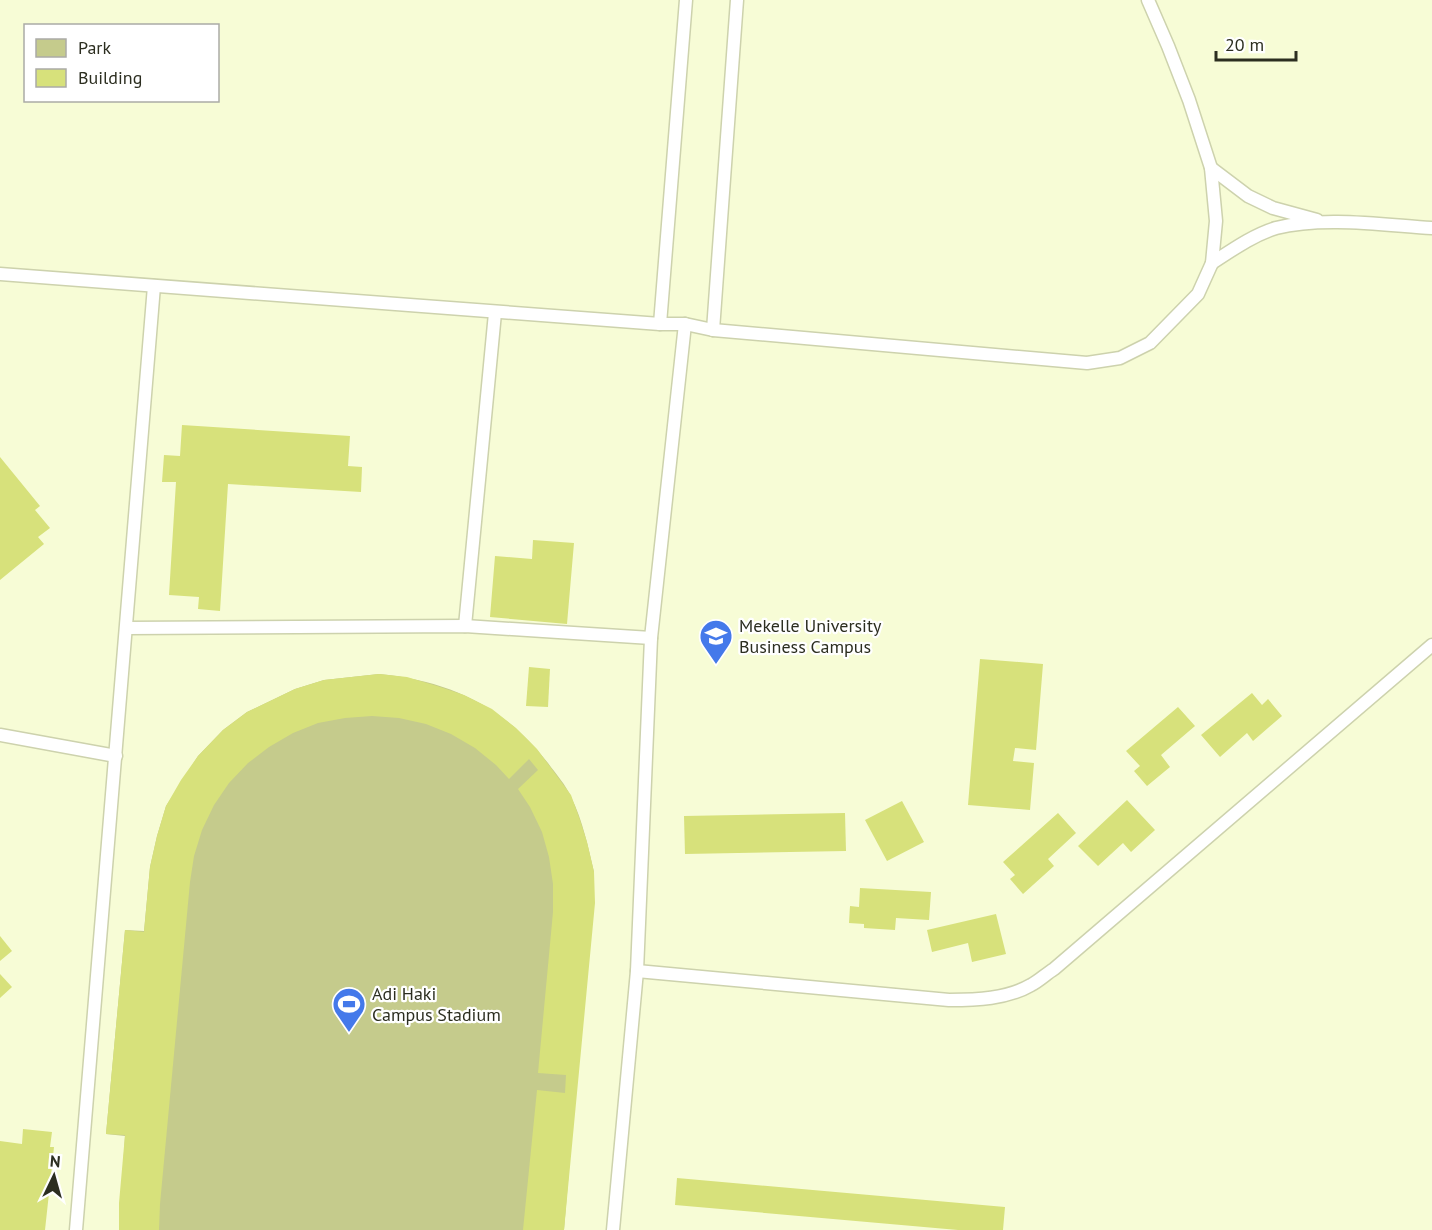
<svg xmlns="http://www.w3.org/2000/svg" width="1432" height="1230" viewBox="0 0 1432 1230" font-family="'PT Sans',sans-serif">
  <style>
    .green { fill: #c5cb8c }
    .building { fill: #d7e17b }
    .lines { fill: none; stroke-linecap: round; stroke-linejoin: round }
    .service-casing { stroke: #cdd2ad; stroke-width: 15 }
    .service { stroke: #fff; stroke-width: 12 }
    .labels { text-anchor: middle; stroke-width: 4.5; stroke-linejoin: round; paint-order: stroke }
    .poi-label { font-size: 18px; fill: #2c2e20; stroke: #fff; text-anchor: start }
  </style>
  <rect width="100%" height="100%" fill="#f7fcd6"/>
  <path class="green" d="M379,674C450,681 504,706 548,763C556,774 566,785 571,797C583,821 588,847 594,872L564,1230H119L125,1136L106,1134L125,930L144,931L150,867L157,836L166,806L198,756L223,730L247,712L295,689L324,680Z"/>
  <g class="building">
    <polygon points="182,425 350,436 348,466 362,467 361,492 228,484 220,611 198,609 199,597 169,595 176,482 162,482 164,455 180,456"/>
    <polygon points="0,457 40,506 35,510 50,528 38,537 44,544 0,580"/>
    <polygon points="533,540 574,543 567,624 490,617 495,556 532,559"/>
    <polygon points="980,659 1043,664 1036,750 1015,748 1013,761 1034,763 1030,810 968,805"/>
    <polygon points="529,667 550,669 548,707 526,706"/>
    <polygon points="379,674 407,677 437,686 464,695 492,709 516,728 537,749 571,795 580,820 587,842 594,872 595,903 564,1230 523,1230 537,1090 565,1093 566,1075 538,1073 553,912 553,884 549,857 542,832 530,807 518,789 538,770 529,759 509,779 496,765 475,748 451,734 426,724 399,718 372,716 345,718 318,723 293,733 269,747 248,763 229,783 214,805 202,830 194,856 190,882 160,1204 159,1230 119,1230 119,1203 125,1135 106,1134 125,930 144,932 150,867 157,836 166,806 181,780 198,756 223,730 247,712 295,689 324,680"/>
    <polygon points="1252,693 1262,705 1268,699 1282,716 1253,741 1247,733 1220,757 1201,735"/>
    <polygon points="1178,707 1195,726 1161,755 1170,767 1147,786 1134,771 1140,766 1126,751"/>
    <polygon points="1127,800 1155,830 1131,852 1123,843 1098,866 1078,846"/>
    <polygon points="902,801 924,842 887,861 865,820"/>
    <polygon points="845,813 846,851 685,854 684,816"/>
    <polygon points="1058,813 1076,833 1048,859 1054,866 1023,894 1010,879 1015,875 1003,862"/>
    <polygon points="860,888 931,892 929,920 896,918 895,930 864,928 864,924 849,923 850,906 859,907"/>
    <polygon points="996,914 1006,954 972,962 968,943 932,952 927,930"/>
    <polygon points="0,936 12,951 0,961"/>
    <polygon points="0,974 12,987 0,998"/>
    <polygon points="23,1129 52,1132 50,1147 54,1147 45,1230 0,1230 0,1141 22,1144"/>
    <polygon points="677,1178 1005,1207 1003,1230 958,1230 675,1205"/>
  </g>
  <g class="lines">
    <defs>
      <g id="service">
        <polyline points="1211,168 1248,196 1273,208 1317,220"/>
        <path d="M1212,263C1232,250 1253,235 1276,228C1323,216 1384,225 1432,228"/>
        <polyline points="0,274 660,324 685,324 713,330 1087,363 1120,358 1150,343 1198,294 1212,263 1216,221 1211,168 1189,100 1168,46 1148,0"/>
        <polyline points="660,324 686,0"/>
        <polyline points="713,330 737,0"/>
        <polyline points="465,626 495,313"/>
        <polyline points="127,628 465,626 651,638"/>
        <polyline points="0,735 116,756"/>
        <path d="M637,971L949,1000C976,1000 1007,999 1031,985C1039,981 1046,974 1054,969L1432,645"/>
        <polyline points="76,1230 154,286"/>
        <polyline points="613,1230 637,971 651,638 685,324"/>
      </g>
    </defs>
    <use href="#service" class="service-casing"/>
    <use href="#service" class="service"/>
  </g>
  <defs>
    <symbol id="university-pin" viewBox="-11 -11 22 30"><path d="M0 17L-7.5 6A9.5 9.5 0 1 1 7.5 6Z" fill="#4479ea" stroke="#fff"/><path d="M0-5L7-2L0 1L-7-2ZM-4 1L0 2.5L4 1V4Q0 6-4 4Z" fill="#fff"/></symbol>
    <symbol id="stadium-pin" viewBox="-11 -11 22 30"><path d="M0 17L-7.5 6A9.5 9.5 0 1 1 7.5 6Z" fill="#4479ea" stroke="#fff"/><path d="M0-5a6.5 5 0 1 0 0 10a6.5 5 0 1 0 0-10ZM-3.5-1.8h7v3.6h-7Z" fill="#fff"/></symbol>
  </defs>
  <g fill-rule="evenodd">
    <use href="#university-pin" x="697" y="617" width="38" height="52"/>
    <use href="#stadium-pin" x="330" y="985" width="38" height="52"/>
  </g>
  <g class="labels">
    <g class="poi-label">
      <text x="739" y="632">Mekelle University<tspan x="739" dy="21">Business Campus</tspan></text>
      <text x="372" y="1000">Adi Haki<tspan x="372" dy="21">Campus Stadium</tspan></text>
    </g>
  </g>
  <rect x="24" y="24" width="195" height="78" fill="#ffffff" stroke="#ababa6" stroke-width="1.5"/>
  <rect x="36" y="39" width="30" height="18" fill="#c5cb8c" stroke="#ababa6" stroke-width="1.5"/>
  <text x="78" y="54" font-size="18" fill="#2c2e20">Park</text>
  <rect x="36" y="69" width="30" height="18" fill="#d7e17b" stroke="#ababa6" stroke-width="1.5"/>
  <text x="78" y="84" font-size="18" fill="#2c2e20">Building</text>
  <g transform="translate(54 1176) rotate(5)" stroke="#ffffff" stroke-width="4.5" paint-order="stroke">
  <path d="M0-4.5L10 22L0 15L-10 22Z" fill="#2c2e20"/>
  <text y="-9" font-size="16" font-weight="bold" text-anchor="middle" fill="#2c2e20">N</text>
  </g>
  <path d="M1216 51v9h80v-9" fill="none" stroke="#2c2e20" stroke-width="3"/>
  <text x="1225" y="51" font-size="18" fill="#2c2e20" stroke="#ffffff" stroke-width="4.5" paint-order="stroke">20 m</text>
</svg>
